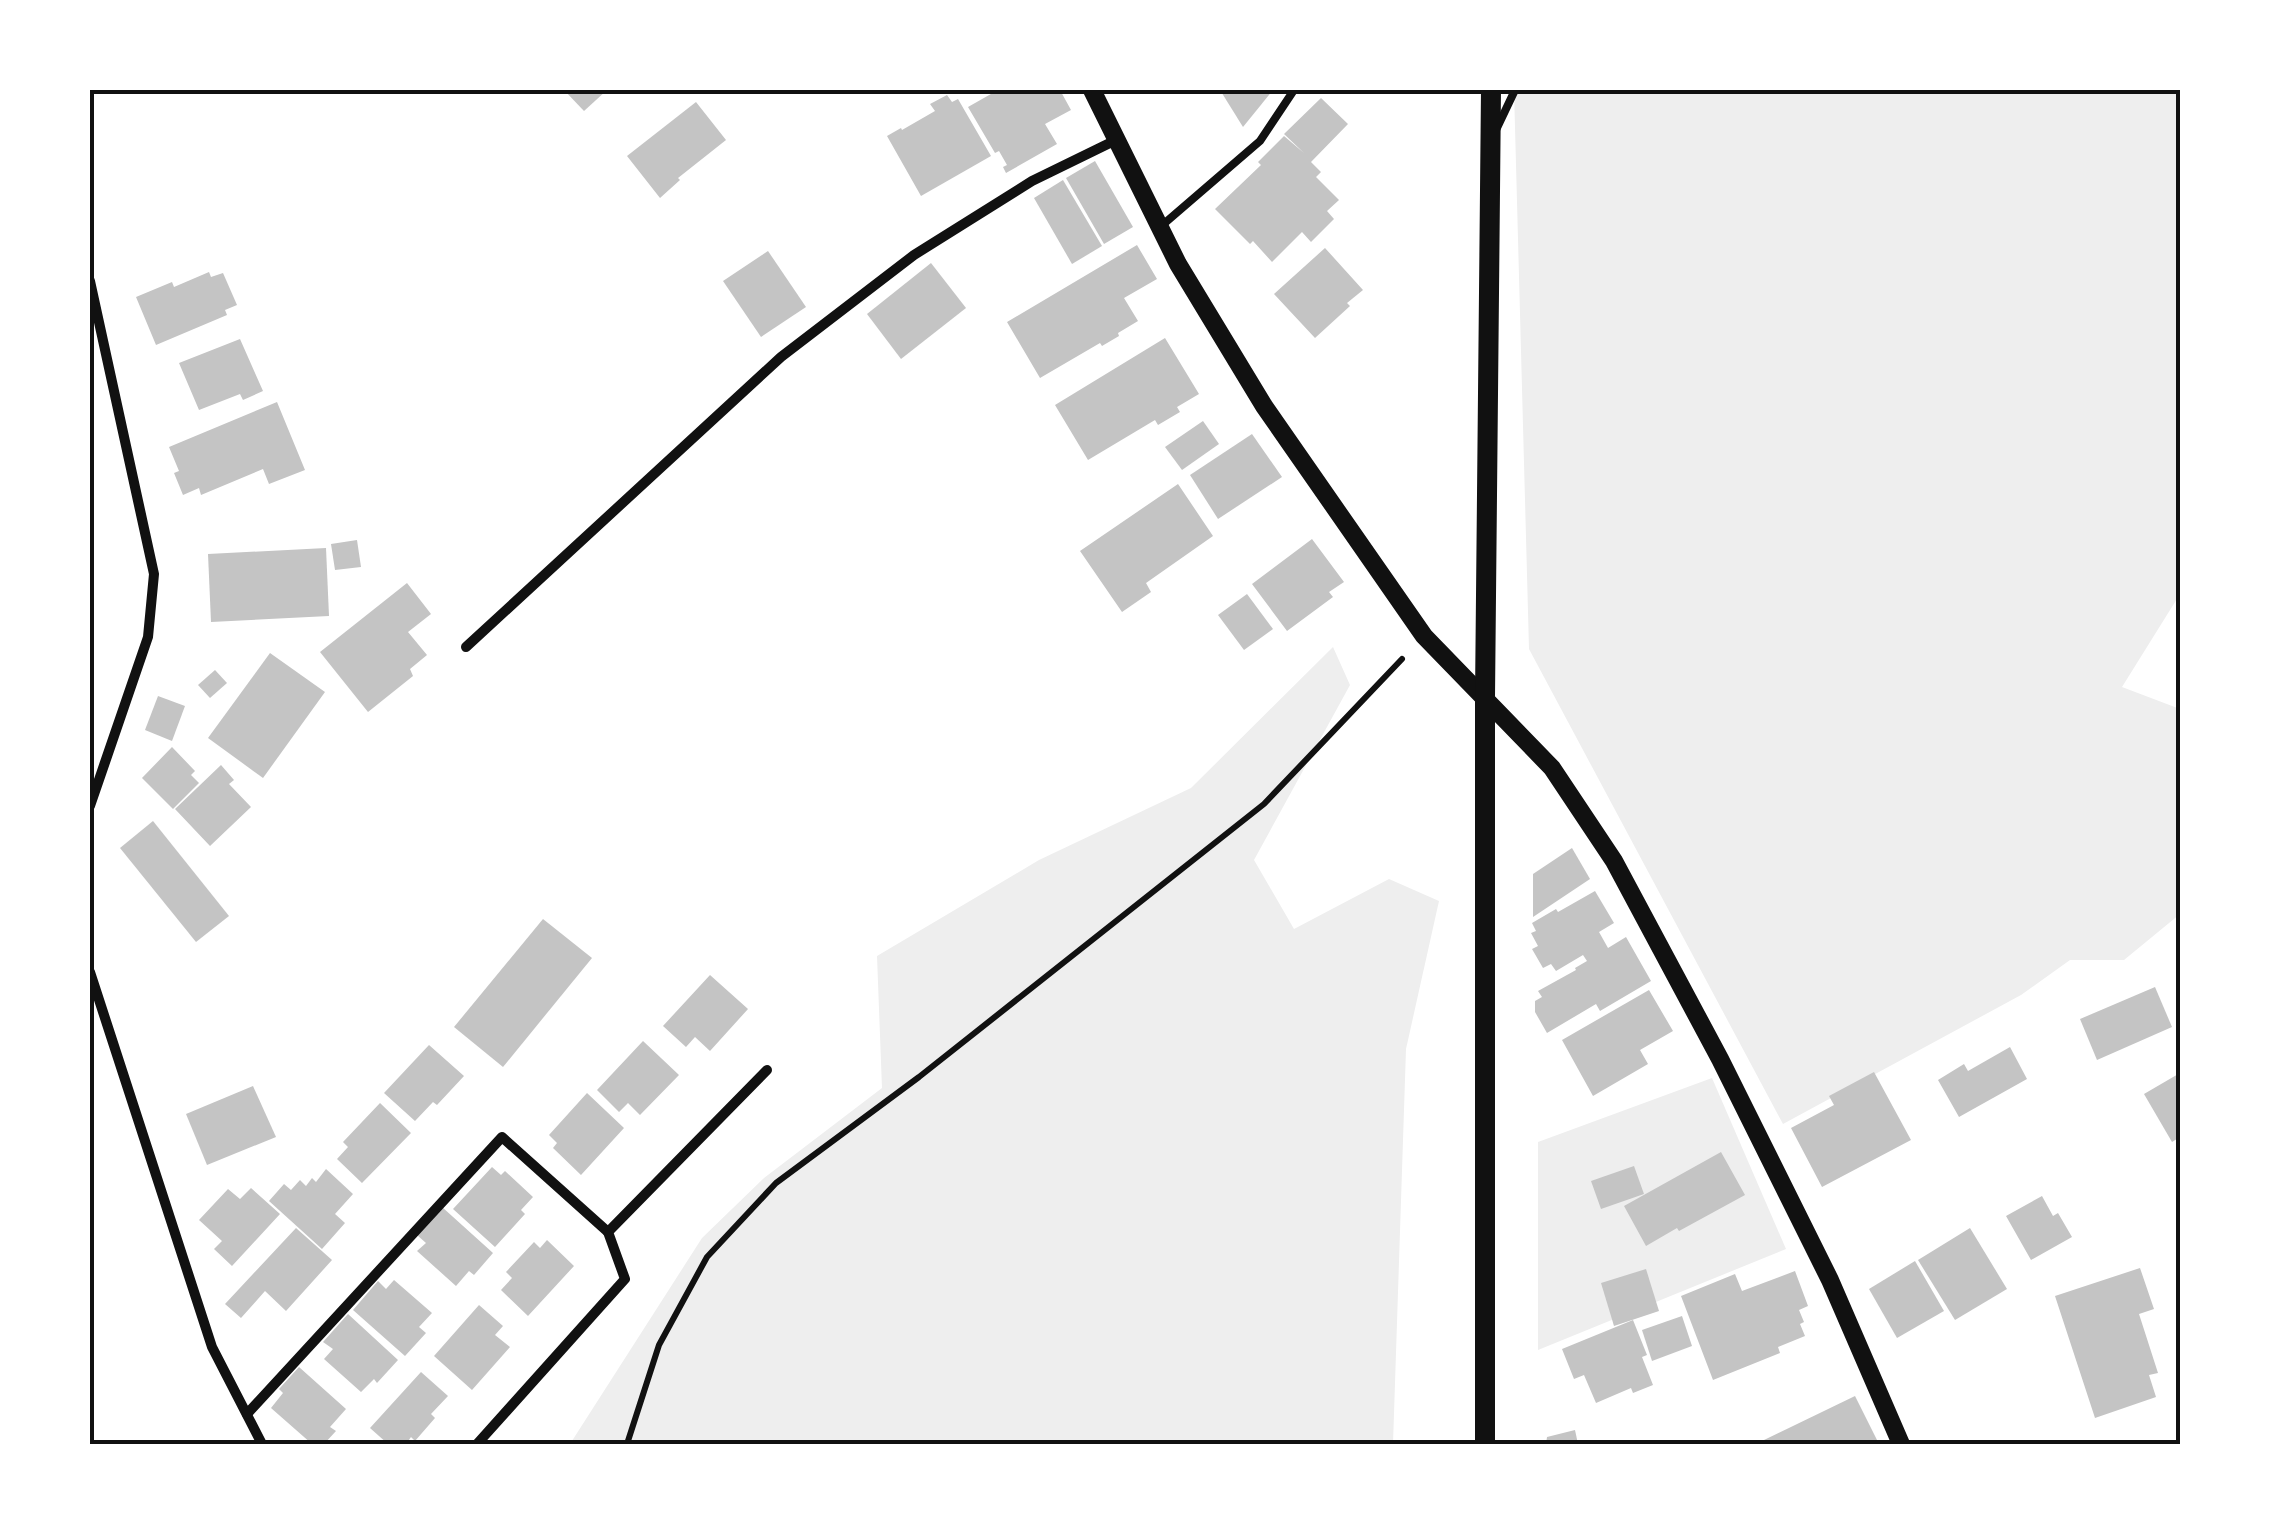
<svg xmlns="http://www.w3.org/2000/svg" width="2270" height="1534" viewBox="0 0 2270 1534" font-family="'IBM Plex Sans',sans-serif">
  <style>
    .green { fill: #eee }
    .building { fill: #c4c4c4 }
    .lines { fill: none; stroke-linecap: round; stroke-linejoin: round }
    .path { stroke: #111; stroke-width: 6 }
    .service { stroke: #111; stroke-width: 8 }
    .minor { stroke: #111; stroke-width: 10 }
    .tertiary { stroke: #111; stroke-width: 18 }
    .secondary { stroke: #111; stroke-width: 20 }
    .neatline { fill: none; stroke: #111; stroke-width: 4 }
  </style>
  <rect width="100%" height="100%" fill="#fff"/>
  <g class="green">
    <polygon points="1514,90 2180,90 2180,594 2122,687 2180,709 2180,914 2124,960 2070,960 2021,995 1783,1124 1529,649"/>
    <polygon points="1333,647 1350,685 1254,860 1294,929 1389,879 1439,901 1406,1049 1393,1444 570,1444 702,1238 764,1178 882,1088 877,956 1039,860 1191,788"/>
    <polygon points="1712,1078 1786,1249 1538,1350 1538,1142"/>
  </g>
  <g class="building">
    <polygon points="564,90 607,90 584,111"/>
    <polygon points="998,90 1060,90 1071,110 1045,124 1057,144 1006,173 1003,167 1007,165 999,151 995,153 968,107"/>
    <polygon points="1220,90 1273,90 1243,127"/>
    <polygon points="947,95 952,102 958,99 991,156 921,196 887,136 901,128 902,130 935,111 930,104"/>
    <polygon points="1321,98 1348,124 1311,162 1321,172 1316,177 1339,200 1327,211 1334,219 1311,242 1302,232 1272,262 1253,241 1250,244 1215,209 1261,165 1258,162 1284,136 1304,153 1284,134"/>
    <polygon points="696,102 726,140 678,178 680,180 660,198 627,156"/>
    <polygon points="1095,161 1133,227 1104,244 1066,178"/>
    <polygon points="1063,180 1102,246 1072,264 1034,198"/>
    <polygon points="1137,245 1157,279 1124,298 1138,321 1118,333 1119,336 1102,346 1100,343 1040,378 1007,322"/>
    <polygon points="1325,248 1363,290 1347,303 1350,306 1315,338 1274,294"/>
    <polygon points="768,251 806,307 761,337 723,281"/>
    <polygon points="931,263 966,308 901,359 867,314"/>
    <polygon points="209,272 211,277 223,273 237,305 225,310 227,315 156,345 136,297 172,282 174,287"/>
    <polygon points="1165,338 1199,394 1177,407 1180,412 1158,425 1155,420 1088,460 1055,405"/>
    <polygon points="240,339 263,391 243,400 240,394 199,410 179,363"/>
    <polygon points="277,402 305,470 269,484 263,469 201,495 199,488 183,495 174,473 179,471 169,447"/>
    <polygon points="1203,421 1219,444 1182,470 1165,447"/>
    <polygon points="1252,434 1282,477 1218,519 1190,475"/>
    <polygon points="1178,484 1213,536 1146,583 1151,592 1122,612 1080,551"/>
    <polygon points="1312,539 1344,582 1329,592 1333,597 1287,631 1252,584"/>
    <polygon points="357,540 361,567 335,570 331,544"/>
    <polygon points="326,548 329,616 211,622 208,554"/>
    <polygon points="407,583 431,614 408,632 427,655 410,669 413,676 368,712 320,652"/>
    <polygon points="1247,594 1273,629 1244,650 1218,615"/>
    <polygon points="270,653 325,692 263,778 208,738"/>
    <polygon points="215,670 227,683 210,698 198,685"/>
    <polygon points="158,696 185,706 172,741 145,730"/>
    <polygon points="172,747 195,771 191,775 199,783 173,809 142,778"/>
    <polygon points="221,765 234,780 229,784 251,807 210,846 175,809"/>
    <polygon points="153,821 229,916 196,942 120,848"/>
    <polygon points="1572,848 1590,879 1533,917 1533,874"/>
    <polygon points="1595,891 1614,923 1599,932 1608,948 1626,937 1651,981 1600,1011 1596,1004 1547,1033 1535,1012 1535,1001 1542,997 1538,991 1576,970 1575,968 1587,961 1583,955 1556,971 1551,964 1543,968 1532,949 1538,946 1531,933 1536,931 1532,923 1556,909 1558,912"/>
    <polygon points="543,919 592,958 503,1067 454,1027"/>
    <polygon points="710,975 748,1009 710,1051 695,1037 686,1047 663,1026"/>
    <polygon points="2155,987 2172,1027 2097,1060 2080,1019"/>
    <polygon points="1649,990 1673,1031 1640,1050 1648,1064 1593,1096 1562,1040"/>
    <polygon points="643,1041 679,1075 640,1115 628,1103 619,1112 597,1090"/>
    <polygon points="429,1045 464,1076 437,1105 433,1102 415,1121 384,1093"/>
    <polygon points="2010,1047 2027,1079 1959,1117 1938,1080 1964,1064 1968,1071"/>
    <polygon points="1874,1072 1911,1140 1822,1187 1791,1128 1834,1105 1829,1096"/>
    <polygon points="2180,1073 2180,1137 2172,1142 2144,1094"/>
    <polygon points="253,1086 276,1137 207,1165 186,1114"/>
    <polygon points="587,1093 624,1128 581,1175 553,1148 557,1143 549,1135"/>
    <polygon points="380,1103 411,1133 362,1183 337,1159 348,1147 343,1142"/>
    <polygon points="1721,1152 1745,1195 1679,1231 1677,1228 1646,1246 1624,1206"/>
    <polygon points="1634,1166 1644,1194 1601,1209 1591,1181"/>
    <polygon points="492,1167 501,1175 505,1171 533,1197 521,1210 525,1214 495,1247 453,1209"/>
    <polygon points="326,1169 353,1194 335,1214 345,1223 322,1249 269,1201 284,1184 291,1190 300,1180 306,1186 312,1178 316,1182"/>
    <polygon points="251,1188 280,1214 232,1266 214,1249 222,1241 199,1220 228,1189 240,1199"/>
    <polygon points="2042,1196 2053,1216 2058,1213 2072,1237 2031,1260 2006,1216"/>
    <polygon points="442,1207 493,1253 474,1275 469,1271 456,1286 417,1251 426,1243 417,1235"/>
    <polygon points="296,1228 332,1260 286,1311 265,1291 241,1318 225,1304"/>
    <polygon points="1970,1228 2007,1289 1955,1320 1918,1260"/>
    <polygon points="547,1240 574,1266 528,1316 501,1290 512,1278 506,1272 534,1242 540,1248"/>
    <polygon points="1915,1261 1944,1311 1897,1338 1869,1289"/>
    <polygon points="2140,1268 2154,1309 2139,1314 2158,1373 2149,1375 2156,1397 2095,1418 2055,1296"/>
    <polygon points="1646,1269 1659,1311 1614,1326 1601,1283"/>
    <polygon points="1795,1271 1808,1306 1799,1310 1804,1322 1800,1324 1805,1336 1778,1347 1780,1353 1713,1380 1681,1296 1735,1274 1742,1291"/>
    <polygon points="394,1280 432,1313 419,1327 426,1333 405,1356 353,1310 378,1281 386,1289"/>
    <polygon points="479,1305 503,1326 495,1335 510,1347 472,1390 434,1356"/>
    <polygon points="348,1314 398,1360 377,1383 374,1379 361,1392 324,1359 333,1349 323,1342"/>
    <polygon points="1682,1316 1692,1346 1652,1361 1642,1330"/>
    <polygon points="1633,1320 1647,1355 1642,1357 1653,1385 1633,1393 1631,1388 1596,1403 1584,1375 1574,1379 1562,1349"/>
    <polygon points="299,1367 346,1409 330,1427 336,1431 324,1444 312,1444 271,1408 283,1393 279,1389"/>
    <polygon points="421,1372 448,1396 431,1414 435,1418 415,1441 411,1437 406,1444 388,1444 370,1428"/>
    <polygon points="1855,1396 1879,1444 1766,1444 1764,1440"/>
    <polygon points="1575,1430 1578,1444 1546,1444 1547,1437"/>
  </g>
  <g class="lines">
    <polyline class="path" points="627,1444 659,1345 707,1257 776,1183 919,1077 1264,804 1402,659"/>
    <g class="service">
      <polyline points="1496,130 1515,90"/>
      <polyline points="1159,228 1260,141 1294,90"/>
    </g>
    <g class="minor">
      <polyline points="90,281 154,574 148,637 90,806"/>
      <polyline points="466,647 781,357 914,255 1032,181 1116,140"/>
      <polyline points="90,972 212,1347 262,1444"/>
      <polyline points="247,1414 502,1137 608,1232"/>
      <polyline points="477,1444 625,1279 608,1232 767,1070"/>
    </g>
    <polyline class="tertiary" points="1092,90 1178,264 1264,406 1424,636 1552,768 1614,861 1720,1059 1830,1280 1901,1444"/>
    <polyline class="secondary" points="1485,1444 1485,697 1491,90"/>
  </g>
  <rect width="2270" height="1534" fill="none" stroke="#ffffff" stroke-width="185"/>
  <rect x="92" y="92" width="2086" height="1350" class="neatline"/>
</svg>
